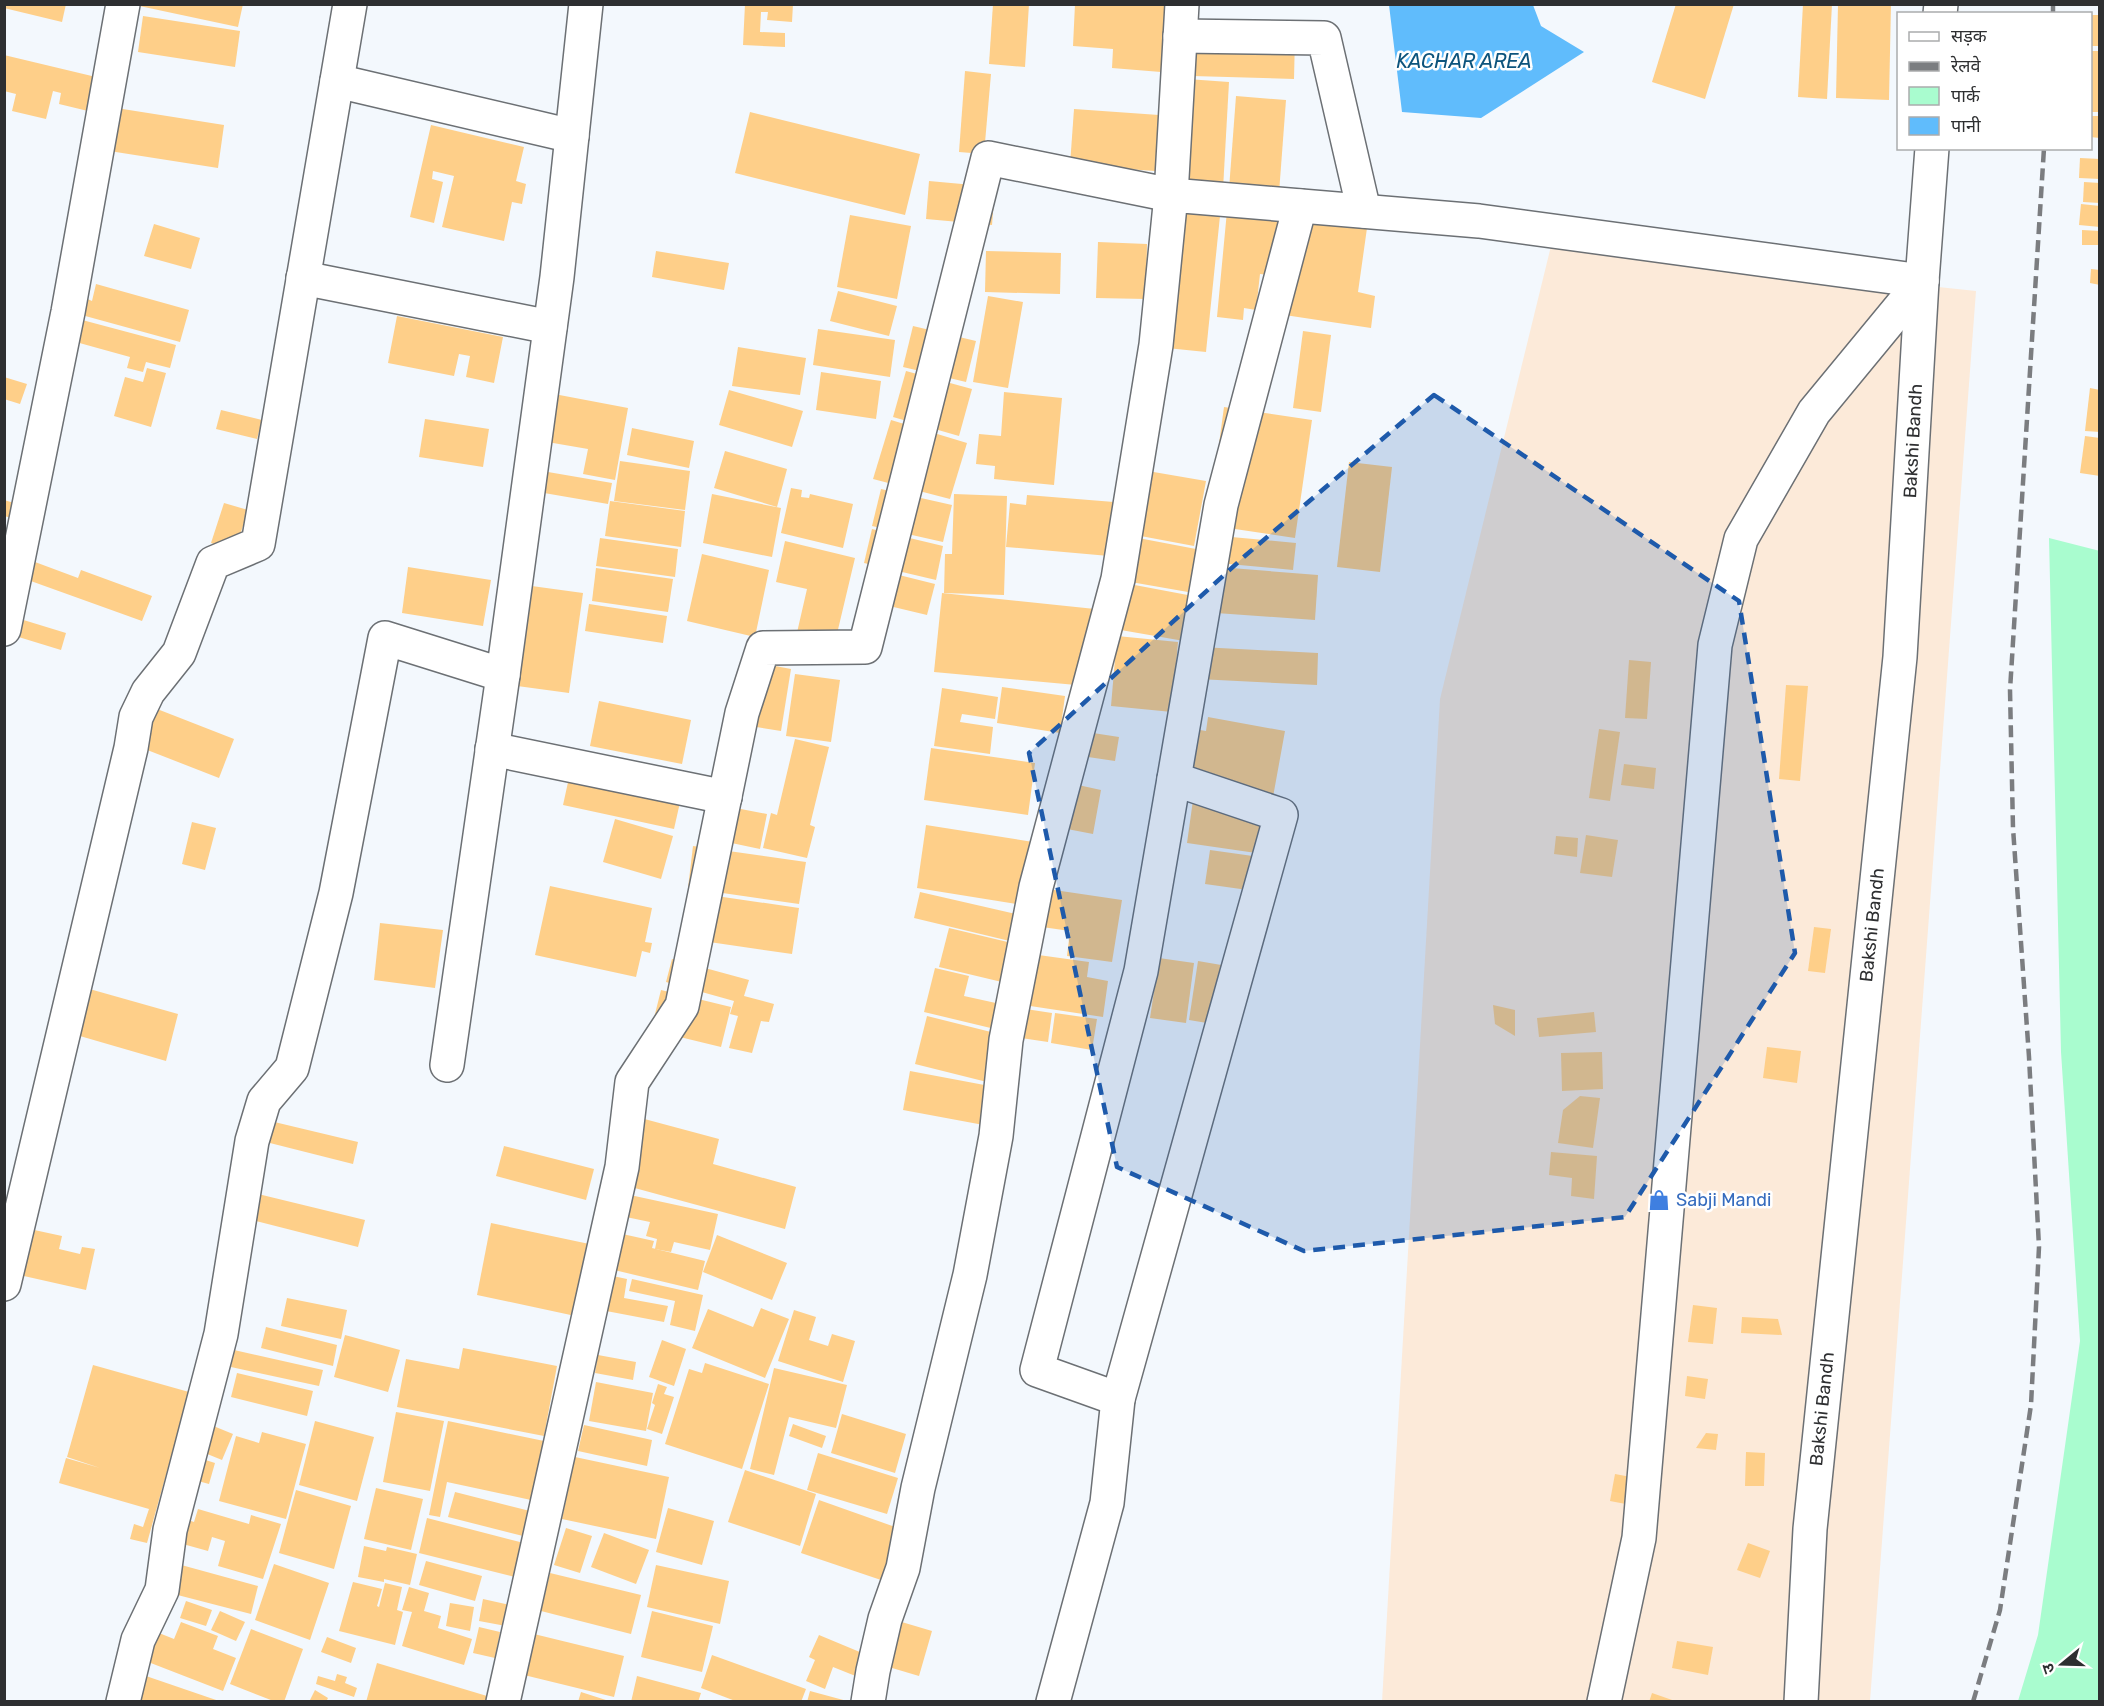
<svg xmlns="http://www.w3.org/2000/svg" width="2104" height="1706" viewBox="0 0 2104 1706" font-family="Rubik,'Noto Sans Devanagari',sans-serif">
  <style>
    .commercial { fill: #fcead9 }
    .green { fill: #a9fccf }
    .water { fill: #60bcfc }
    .building { fill: #fecf89 }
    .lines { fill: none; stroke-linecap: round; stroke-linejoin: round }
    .street-casing { stroke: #6c7074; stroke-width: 36 }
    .secondary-casing { stroke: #6c7074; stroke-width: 36 }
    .street { stroke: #fff; stroke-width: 33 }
    .secondary { stroke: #fff; stroke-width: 33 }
    .rail { stroke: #7b7d80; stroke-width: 4.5; stroke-dasharray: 12 6; stroke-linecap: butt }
    .marked { fill: #1e5aab; fill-opacity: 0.2; stroke: #1e5aab; stroke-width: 4.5; stroke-dasharray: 12 8; stroke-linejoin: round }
    .labels { text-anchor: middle; stroke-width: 5; stroke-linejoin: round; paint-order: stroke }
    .street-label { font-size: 18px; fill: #2e2f31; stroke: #fff }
    .shop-label { font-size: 18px; fill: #366cbe; stroke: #fff; text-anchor: start }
    .water-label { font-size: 20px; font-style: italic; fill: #0d547d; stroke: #fff }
  </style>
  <rect width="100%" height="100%" fill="#f3f8fd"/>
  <polygon class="commercial" points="1551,246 1976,291 1870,1701 1382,1702 1440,699"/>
  <polygon class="green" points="2049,538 2100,551 2099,1702 2018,1701 2038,1635 2080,1341 2061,1052"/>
  <polygon class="water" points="1389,5 1533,5 1541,26 1584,52 1481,118 1402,112"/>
  <g class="building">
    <polygon points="4,4 66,4 62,22 4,8"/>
    <polygon points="130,4 243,4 238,27"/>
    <polygon points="745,4 793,4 792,22 767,20 768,12 761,12 760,32 785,33 785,47 743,45"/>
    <polygon points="993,4 1029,4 1025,67 989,64"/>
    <polygon points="1075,4 1165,4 1161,72 1112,68 1113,49 1073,46"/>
    <polygon points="1676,4 1734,4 1705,99 1652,82"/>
    <polygon points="1803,4 1832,4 1827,99 1798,97"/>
    <polygon points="1838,4 1891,4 1889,100 1836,98"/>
    <polygon points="2090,15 2100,15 2100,46 2092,46"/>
    <polygon points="143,16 240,31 235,67 138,52"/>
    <polygon points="1192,29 1295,37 1294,79 1192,76"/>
    <rect x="2090" y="51" width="10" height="61"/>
    <polygon points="4,55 96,77 88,111 59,104 61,93 53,91 46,119 12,111 16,94 4,91"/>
    <polygon points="965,71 991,74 984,154 959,152"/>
    <polygon points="1187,79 1229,82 1223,189 1181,186"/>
    <polygon points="1236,96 1286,100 1279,193 1229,189"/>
    <polygon points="110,107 224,125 218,168 103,150"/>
    <polygon points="1074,109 1159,115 1155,171 1070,165"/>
    <polygon points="750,112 920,154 905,215 735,173"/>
    <polygon points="2090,116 2100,116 2100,138 2090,137"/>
    <polygon points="431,125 524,147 516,181 526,184 522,204 512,202 504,241 442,227 454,176 433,171 432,179 443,182 434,223 410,217"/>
    <polygon points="2080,158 2100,159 2100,179 2079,178"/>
    <polygon points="929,181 995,187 992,225 926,219"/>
    <polygon points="2084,182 2100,183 2100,203 2083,202"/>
    <polygon points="2081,204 2100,206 2100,227 2079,225"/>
    <polygon points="1170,211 1220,216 1206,352 1157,347"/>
    <polygon points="1227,211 1289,217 1279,276 1260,274 1256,310 1244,308 1243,320 1217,317"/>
    <polygon points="850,215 911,226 897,299 837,287"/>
    <polygon points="1292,216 1367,228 1358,292 1375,296 1371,328 1278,314"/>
    <polygon points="154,224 200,238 191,269 144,256"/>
    <polygon points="2082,230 2100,231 2100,245 2082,245"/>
    <polygon points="1098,242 1147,244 1146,299 1096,298"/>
    <polygon points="656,251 729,263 724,290 652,277"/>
    <polygon points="986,251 1061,253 1060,294 985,292"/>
    <polygon points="2091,269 2100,270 2100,285 2090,283"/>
    <polygon points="96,284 189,310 180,342 78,314 83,297 92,301"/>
    <polygon points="838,291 897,306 889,336 830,321"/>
    <polygon points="988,296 1023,302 1008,388 973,382"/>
    <polygon points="397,316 503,337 494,383 466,377 470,356 459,354 454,376 388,363"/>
    <polygon points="71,317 176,345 170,368 146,362 143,372 127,368 130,357 65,339"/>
    <polygon points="913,326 976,341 966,382 903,367"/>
    <polygon points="818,329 895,340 890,377 813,365"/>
    <polygon points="1303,331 1331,335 1321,412 1293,408"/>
    <polygon points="738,347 806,358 800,395 732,386"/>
    <polygon points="147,368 166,373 151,427 114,416 125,377 143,382"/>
    <polygon points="906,371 972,389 959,436 893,417"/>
    <polygon points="821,372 881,381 876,419 816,410"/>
    <polygon points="4,377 27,384 20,404 4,399"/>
    <polygon points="2090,388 2100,390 2100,432 2085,431"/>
    <polygon points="533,390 628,408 615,480 583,474 588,449 524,438"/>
    <polygon points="729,390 803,411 792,447 719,425"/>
    <polygon points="1004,392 1062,398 1054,485 994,479 995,466 976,464 979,434 1001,436"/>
    <polygon points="1224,407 1312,420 1295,538 1208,525"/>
    <polygon points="221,410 262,420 257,439 216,429"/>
    <polygon points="425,419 489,429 483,467 419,457"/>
    <polygon points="891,420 967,443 950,499 873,479"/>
    <polygon points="632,428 694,441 689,468 627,455"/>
    <polygon points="2085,436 2100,438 2100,476 2080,473"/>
    <polygon points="725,451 787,469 777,507 714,488"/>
    <polygon points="620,461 690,471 685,510 614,501"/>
    <polygon points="1349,462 1392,467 1380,572 1337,567"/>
    <polygon points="519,467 612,483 608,504 515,488"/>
    <polygon points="1142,470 1206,481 1194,546 1130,534"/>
    <polygon points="791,488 802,490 801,497 809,498 810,494 853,504 843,548 781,533"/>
    <polygon points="881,489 952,505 943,542 872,526"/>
    <polygon points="712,494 781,508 772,557 703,543"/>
    <polygon points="954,494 1007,496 1004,595 944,593 945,554 952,554"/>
    <polygon points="1027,495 1114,502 1109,556 1006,547 1010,503 1026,505"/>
    <polygon points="4,500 21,505 16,519 4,516"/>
    <polygon points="610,501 685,511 681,547 605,536"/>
    <polygon points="224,503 248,510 235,551 211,543"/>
    <polygon points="872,529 943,546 936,580 864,563"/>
    <polygon points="1210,535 1296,543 1293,570 1207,562"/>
    <polygon points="1133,537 1196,549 1188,592 1125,581"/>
    <polygon points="600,538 678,549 675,577 596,566"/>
    <polygon points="785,541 855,558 831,659 793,650 807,589 776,582"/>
    <polygon points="702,554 769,570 755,637 687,621"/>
    <polygon points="35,562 78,578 81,570 152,596 142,621 28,580"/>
    <polygon points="1206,566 1318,575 1315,620 1202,612"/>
    <polygon points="408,567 491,580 483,626 402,613"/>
    <polygon points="867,567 935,584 927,615 860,599"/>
    <polygon points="596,568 673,579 668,612 592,601"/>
    <polygon points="1124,583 1193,596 1184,641 1115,629"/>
    <polygon points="517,584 583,593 569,693 503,684"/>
    <polygon points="942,593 1095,609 1087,686 934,672"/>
    <polygon points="589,604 667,616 663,643 585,631"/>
    <polygon points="17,618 66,633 61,650 12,635"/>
    <polygon points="1117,636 1178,642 1172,712 1111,706"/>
    <polygon points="1200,647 1318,653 1317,685 1198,679"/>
    <polygon points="1629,660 1651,662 1647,719 1625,718"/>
    <polygon points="748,661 791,669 781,731 738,724"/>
    <polygon points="795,674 840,680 831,742 786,736"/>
    <polygon points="1786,685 1808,686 1800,781 1779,779"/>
    <polygon points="1002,687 1065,696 1060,733 997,723"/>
    <polygon points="942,688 998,697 995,719 962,714 960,722 993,727 990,754 934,746"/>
    <polygon points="1070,689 1098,694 1093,733 1119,737 1115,761 1061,753"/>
    <polygon points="599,701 691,720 682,764 590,746"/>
    <polygon points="152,707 234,739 219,778 137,746"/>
    <polygon points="1208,717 1285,731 1271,808 1177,791 1188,728 1206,731"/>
    <polygon points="1599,729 1620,732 1610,801 1589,798"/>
    <polygon points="795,739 829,747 810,825 815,827 807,858 763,848 771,813 777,815"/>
    <polygon points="931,748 1035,763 1028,815 924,800"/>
    <polygon points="572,764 683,789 674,829 563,805"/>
    <polygon points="1624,764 1656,768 1654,789 1621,785"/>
    <polygon points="1069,783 1101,790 1093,834 1062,828 1066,808 1075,810 1077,797 1067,795"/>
    <polygon points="1193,800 1269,812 1263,854 1187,843"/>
    <polygon points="710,803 767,814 760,849 703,837"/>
    <polygon points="615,819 673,836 661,879 603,862"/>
    <polygon points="192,822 216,828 205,870 182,864"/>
    <polygon points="926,825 1033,842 1023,905 917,888"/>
    <polygon points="1586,835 1618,840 1612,877 1580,873"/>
    <polygon points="1556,836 1578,838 1577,857 1554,854"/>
    <polygon points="693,846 806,862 799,904 688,888"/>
    <polygon points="1210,850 1260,857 1255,891 1205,884"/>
    <polygon points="550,886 652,908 645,942 652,943 650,953 642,951 636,977 535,955"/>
    <polygon points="1034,887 1122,900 1112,962 1067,956 1070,931 1028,925"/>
    <polygon points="689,892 799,908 792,954 682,938"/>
    <polygon points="920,892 1024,916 1018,943 914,918"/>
    <polygon points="380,923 443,930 435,988 374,980"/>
    <polygon points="1814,927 1831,929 1825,973 1808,971"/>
    <polygon points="949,928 1016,944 1006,983 939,967"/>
    <polygon points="1024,953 1089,962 1087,977 1108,981 1103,1017 1017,1004"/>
    <polygon points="1159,958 1194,963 1186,1023 1150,1018"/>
    <polygon points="672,959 749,980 744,996 774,1004 769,1022 761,1021 752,1053 729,1048 738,1016 730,1014 734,1001 666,982"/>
    <polygon points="1198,961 1233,967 1225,1026 1189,1020"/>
    <polygon points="935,968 969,976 964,996 1005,1005 999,1030 924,1012"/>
    <polygon points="86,988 178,1014 166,1061 73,1034"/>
    <polygon points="661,990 731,1007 721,1047 651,1030"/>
    <polygon points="1493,1005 1515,1010 1515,1036 1495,1024"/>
    <polygon points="1019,1008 1052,1013 1048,1042 1015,1037"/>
    <polygon points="1594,1012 1596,1032 1539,1037 1537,1018"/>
    <polygon points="1055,1013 1097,1019 1092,1050 1051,1043"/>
    <polygon points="927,1016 1003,1035 991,1083 915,1064"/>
    <polygon points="1767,1047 1801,1051 1797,1083 1763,1078"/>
    <polygon points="1602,1052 1603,1089 1562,1091 1561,1053"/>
    <polygon points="910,1071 995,1087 989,1126 903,1110"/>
    <polygon points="1580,1096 1600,1098 1593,1148 1558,1143 1563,1110"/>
    <polygon points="637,1117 719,1139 713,1164 796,1187 785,1229 620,1184"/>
    <polygon points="266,1120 358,1142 353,1164 262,1141"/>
    <polygon points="504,1146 594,1169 586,1200 496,1176"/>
    <polygon points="1551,1152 1597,1156 1594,1199 1571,1196 1572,1178 1549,1175"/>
    <polygon points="250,1192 365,1220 358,1247 244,1218"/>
    <polygon points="630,1195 718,1214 710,1250 674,1242 671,1252 655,1249 657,1239 646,1236 650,1222 626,1217"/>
    <polygon points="491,1223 594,1245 580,1317 477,1295"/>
    <polygon points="25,1228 62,1236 59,1249 80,1254 82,1247 95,1249 86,1290 15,1274"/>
    <polygon points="618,1233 654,1241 652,1248 705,1261 698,1290 610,1269"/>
    <polygon points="717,1235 787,1263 772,1300 703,1272"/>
    <polygon points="608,1275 627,1279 624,1298 668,1306 664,1322 601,1310"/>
    <polygon points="632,1279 703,1295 695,1331 670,1325 675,1301 629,1291"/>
    <polygon points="287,1298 347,1310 341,1339 281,1326"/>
    <polygon points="1693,1305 1717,1308 1713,1344 1688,1342"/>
    <polygon points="761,1308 789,1319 765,1378 692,1348 708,1309 753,1327"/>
    <polygon points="794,1310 816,1317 809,1340 828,1346 832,1334 855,1341 843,1382 778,1361"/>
    <polygon points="1742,1317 1778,1319 1782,1335 1741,1333"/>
    <polygon points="266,1327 337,1345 333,1366 261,1348"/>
    <polygon points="345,1335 400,1350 388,1392 334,1377"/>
    <polygon points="662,1340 686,1349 674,1386 649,1377"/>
    <polygon points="463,1348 557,1366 544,1436 397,1407 406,1359 459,1369"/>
    <polygon points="234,1350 323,1370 319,1386 231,1367"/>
    <polygon points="598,1355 636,1362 633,1380 595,1373"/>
    <polygon points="705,1363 769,1384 742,1469 665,1444 689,1369 702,1373"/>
    <polygon points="93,1365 189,1392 147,1543 130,1539 134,1524 143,1527 149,1509 59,1483 66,1458 100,1468 67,1457"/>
    <polygon points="774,1368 847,1385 836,1428 789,1417 774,1475 750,1469"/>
    <polygon points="237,1373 313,1391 307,1416 231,1397"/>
    <polygon points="1687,1376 1708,1379 1705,1399 1685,1396"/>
    <polygon points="596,1382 653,1393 646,1431 589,1421"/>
    <polygon points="658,1384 667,1387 664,1394 674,1397 662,1434 647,1429 655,1405 652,1403"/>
    <polygon points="396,1412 444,1421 430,1491 383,1482"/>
    <polygon points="842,1414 906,1434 895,1473 831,1453"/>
    <polygon points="315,1421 374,1437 357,1501 299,1485"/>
    <polygon points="448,1421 544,1441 531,1500 447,1482 440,1517 429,1515"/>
    <polygon points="206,1423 233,1434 222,1460 195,1449"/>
    <polygon points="793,1424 826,1436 822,1448 789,1436"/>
    <polygon points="584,1425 652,1440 647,1466 578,1451"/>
    <polygon points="262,1432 306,1444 286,1519 219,1501 236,1436 259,1443"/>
    <polygon points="1706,1433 1718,1434 1716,1450 1696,1448"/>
    <polygon points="1746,1452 1765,1453 1764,1486 1745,1486"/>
    <polygon points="818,1453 898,1478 887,1514 807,1490"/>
    <polygon points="193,1456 215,1463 209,1484 187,1478"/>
    <polygon points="575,1457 669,1477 656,1539 562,1519"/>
    <polygon points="745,1470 816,1494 800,1546 728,1522"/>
    <polygon points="1615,1474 1657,1482 1652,1509 1610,1501"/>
    <polygon points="376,1488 423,1499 411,1550 364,1539"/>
    <polygon points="296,1490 351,1506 334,1569 279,1553"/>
    <polygon points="455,1492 534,1512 527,1537 448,1517"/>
    <polygon points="819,1500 898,1528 881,1580 801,1553"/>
    <polygon points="668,1508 714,1521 702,1565 656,1552"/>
    <polygon points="198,1509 249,1524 251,1515 281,1524 263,1579 218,1566 225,1541 212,1537 208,1551 172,1541 179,1517 194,1522"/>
    <polygon points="427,1518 524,1543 515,1577 419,1553"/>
    <polygon points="566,1528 592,1536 580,1573 554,1565"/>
    <polygon points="604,1533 649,1550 636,1584 591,1567"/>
    <polygon points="1748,1543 1770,1551 1760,1578 1737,1570"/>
    <polygon points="364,1546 386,1551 387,1547 417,1554 410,1585 384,1579 384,1582 358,1577"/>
    <polygon points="426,1561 482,1576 475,1601 419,1585"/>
    <polygon points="174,1563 258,1586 251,1614 166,1592"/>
    <polygon points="274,1564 329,1583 310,1640 255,1620"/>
    <polygon points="656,1565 729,1581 720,1624 647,1607"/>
    <polygon points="550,1573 641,1595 631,1634 541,1611"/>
    <polygon points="353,1582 382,1589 377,1606 379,1607 385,1583 402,1587 397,1610 403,1612 395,1645 339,1631"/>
    <polygon points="409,1587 429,1593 424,1611 441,1616 438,1628 472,1639 464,1665 402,1646 412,1612 402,1610"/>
    <polygon points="483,1599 514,1606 511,1627 479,1621"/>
    <polygon points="186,1601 212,1610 206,1626 180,1618"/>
    <polygon points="450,1603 474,1607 470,1631 446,1626"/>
    <polygon points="220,1611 245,1622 236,1641 211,1630"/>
    <polygon points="652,1611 713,1626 702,1672 641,1657"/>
    <polygon points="895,1620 932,1631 919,1676 882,1665"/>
    <polygon points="181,1622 218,1636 213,1649 236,1658 223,1691 143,1660 154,1631 174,1639"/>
    <polygon points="479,1627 500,1632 495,1658 473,1653"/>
    <polygon points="251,1629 303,1649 284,1702 276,1702 230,1684"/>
    <polygon points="534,1634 624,1656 614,1697 524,1675"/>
    <polygon points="819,1635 867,1655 858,1677 833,1667 825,1689 806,1681 815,1660 809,1657"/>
    <polygon points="327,1637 356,1648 351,1663 321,1652"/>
    <polygon points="1677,1641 1713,1647 1708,1675 1672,1668"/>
    <polygon points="712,1655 806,1689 801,1702 738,1702 701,1688"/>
    <polygon points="377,1663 487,1696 485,1702 366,1702"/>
    <polygon points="337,1674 347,1677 345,1683 357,1688 354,1697 316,1684 318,1676 335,1681"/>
    <polygon points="146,1676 219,1701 219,1702 138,1702"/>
    <polygon points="637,1676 701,1693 698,1702 631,1702"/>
    <polygon points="315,1690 328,1698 326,1702 313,1702 310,1700"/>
    <polygon points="810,1691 847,1701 847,1702 807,1702"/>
    <polygon points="581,1692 609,1701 609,1702 578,1702"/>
    <polygon points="1652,1693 1675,1701 1675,1702 1649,1702"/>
  </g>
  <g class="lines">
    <defs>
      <g id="street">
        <polyline points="1180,36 1324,38 1364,211"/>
        <polyline points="337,81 572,136"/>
        <polyline points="303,278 550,327"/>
        <polyline points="4,629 68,312 123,4"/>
        <polyline points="492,749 725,797"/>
        <polyline points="447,1065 503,675"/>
        <polyline points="4,1284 131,748 136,717 148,692 179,653 213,563 258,544 350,4"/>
        <polyline points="1118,1399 1281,815 1174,779"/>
        <polyline points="123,1702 138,1640 162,1590 170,1530 221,1334 252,1141 264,1101 292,1068 336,893 385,638 503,675 557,277 586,4"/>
        <polyline points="503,1702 622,1167 632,1082 682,1006 742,713 763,648 865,647 988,158 1171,195 1182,4"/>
        <polyline points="868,1702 873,1671 885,1619 903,1568 918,1488 970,1275 996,1136 1006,1040 1036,887 1118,579 1156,345 1171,195 1479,221 1922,281"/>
        <polyline points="1053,1702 1107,1503 1118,1399 1037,1370 1141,971 1221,505 1300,206"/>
      </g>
      <g id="secondary">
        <polyline points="1940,14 1941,4"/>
        <polyline points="1604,1702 1639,1538 1715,645 1741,539 1814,412 1922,281"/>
        <polyline points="1801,1702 1810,1529 1900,657 1922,281 1932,148"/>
      </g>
    </defs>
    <use href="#street" class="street-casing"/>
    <use href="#secondary" class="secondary-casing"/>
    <use href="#street" class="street"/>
    <use href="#secondary" class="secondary"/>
    <g class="rail">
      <polyline points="2053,14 2053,4"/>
      <polyline points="1973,1702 2000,1610 2031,1405 2039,1247 2029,1057 2013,828 2010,690 2044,148"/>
    </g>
  </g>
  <path class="marked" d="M1434,395L1739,601L1795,953L1625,1217L1304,1251L1117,1167L1029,753L1246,555Z"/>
  <defs>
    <symbol id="shop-bare" viewBox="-9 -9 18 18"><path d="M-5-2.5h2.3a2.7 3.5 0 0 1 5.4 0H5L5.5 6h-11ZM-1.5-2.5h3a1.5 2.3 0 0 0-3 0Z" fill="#3f7fe0" stroke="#fff" stroke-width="2.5" paint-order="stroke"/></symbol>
  </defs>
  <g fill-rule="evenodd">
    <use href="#shop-bare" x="1644" y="1185" width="30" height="30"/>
  </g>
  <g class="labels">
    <g class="street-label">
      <text transform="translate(1913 441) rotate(-87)" y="6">Bakshi Bandh</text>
      <text transform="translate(1872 925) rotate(-84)" y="6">Bakshi Bandh</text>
      <text transform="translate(1822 1409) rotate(-84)" y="6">Bakshi Bandh</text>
    </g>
    <g class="shop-label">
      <text x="1676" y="1206">Sabji Mandi</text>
    </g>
    <g class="water-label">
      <text x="1464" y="68">KACHAR AREA</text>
    </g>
  </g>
  <rect width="2104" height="1706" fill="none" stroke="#2e2f31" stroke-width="12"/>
  <rect x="1897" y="12" width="195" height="138" fill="#ffffff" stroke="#abacad" stroke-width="1.5"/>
  <rect x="1909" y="32" width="30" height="9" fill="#ffffff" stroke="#abacad" stroke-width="1.5"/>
  <text x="1951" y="42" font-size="18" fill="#2e2f31">सड़क</text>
  <rect x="1909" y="62" width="30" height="9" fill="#7b7d80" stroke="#abacad" stroke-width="1.5"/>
  <text x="1951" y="72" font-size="18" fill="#2e2f31">रेलवे</text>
  <rect x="1909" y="87" width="30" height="18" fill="#a9fccf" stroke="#abacad" stroke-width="1.5"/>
  <text x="1951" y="102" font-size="18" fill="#2e2f31">पार्क</text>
  <rect x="1909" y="117" width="30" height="18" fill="#60bcfc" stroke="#abacad" stroke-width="1.5"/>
  <text x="1951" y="132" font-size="18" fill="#2e2f31">पानी</text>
  <g transform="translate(2062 1664) rotate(251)" stroke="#ffffff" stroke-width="4.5" paint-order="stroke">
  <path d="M0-4.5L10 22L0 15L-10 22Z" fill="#2e2f31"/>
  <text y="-9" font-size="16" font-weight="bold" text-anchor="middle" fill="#2e2f31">उ</text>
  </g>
</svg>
